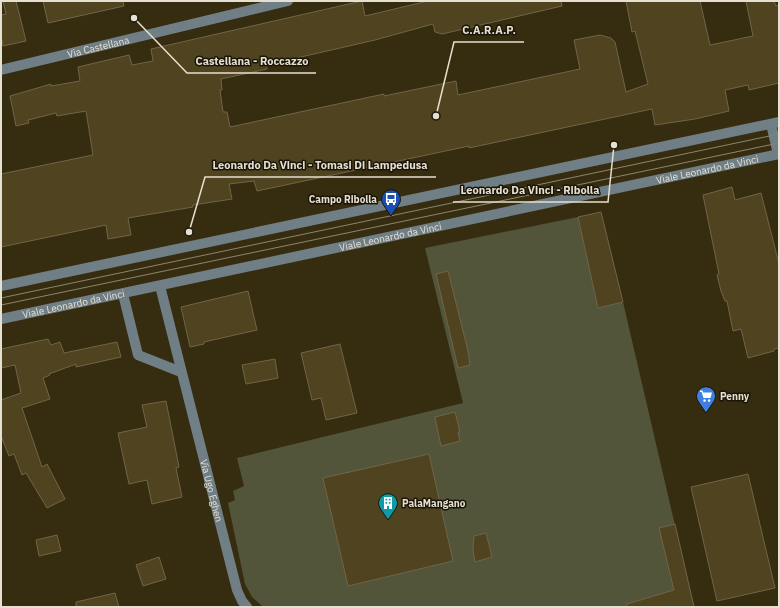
<svg xmlns="http://www.w3.org/2000/svg" width="780" height="608" viewBox="0 0 780 608" font-family="'IBM Plex Sans',sans-serif">
  <style>
    .green { fill: #52553a }
    .building { fill: #4f4320; stroke: #706548 }
    .lines { fill: none; stroke-linecap: round; stroke-linejoin: round }
    .minor { stroke: #707e85; stroke-width: 10 }
    .tram { stroke: #8d856f; stroke-width: 1 }
    .labels { text-anchor: middle; stroke-width: 3; stroke-linejoin: round; paint-order: stroke }
    .street-label { font-size: 10px; fill: #e6e0d0; stroke: #1a1509 }
    .poi-label { font-size: 10px; font-weight: bold; fill: #e6e0d0; stroke: #1a1509; text-anchor: start }
    .leader { fill: none; stroke: #e6e0d0; stroke-width: 1.5 }
    .callout-dot { fill: #e6e0d0; stroke: #1a1509; stroke-width: 1.5 }
    .callout-label { font-size: 11px; text-anchor: middle; font-weight: bold; fill: #e6e0d0; stroke: #1a1509; stroke-width: 3; stroke-linejoin: round; paint-order: stroke }
  </style>
  <rect width="100%" height="100%" fill="#362c10"/>
  <polygon class="green" points="578,217 598,308 623,302 694,607 262,606 252,597 245,584 228,503 235,500 233,491 244,486 237,458 463,403 425,248"/>
  <g class="building">
    <polygon points="3,1 16,1 26,41 3,46 1,37 1,15 6,14"/>
    <polygon points="43,1 123,1 124,6 48,23"/>
    <polygon points="362,1 365,16 428,1 561,1 562,6 442,34 435,32 433,24 375,40 266,65 267,69 221,79 222,90 220,90 223,112 227,112 230,127 384,94 384,96 456,81 458,95 580,69 574,40 600,35 611,38 615,42 626,92 648,84 635,31 632,32 626,1 700,1 710,45 753,36 746,1 774,1 776,6 779,5 779,83 749,90 748,85 725,90 729,111 695,119 655,125 652,109 469,148 469,146 257,191 254,181 229,184 232,199 193,205 193,207 128,218 131,235 108,239 106,225 1,247 1,174 93,155 86,111 57,116 56,113 28,120 29,123 16,126 10,96 51,84 51,86 80,81 78,67 129,55 132,65 153,61 151,49"/>
    <polygon points="732,187 735,200 761,193 779,264 779,348 774,349 774,351 748,358 741,329 733,331 727,301 725,301 721,291 717,275 719,274 703,195"/>
    <polygon points="601,212 623,302 598,308 578,217"/>
    <polygon points="448,271 468,351 470,365 458,368 436,274"/>
    <polygon points="248,291 257,330 204,342 204,344 190,347 181,307"/>
    <polygon points="48,339 51,345 60,342 64,353 117,342 121,357 76,367 76,364 49,374 50,375 43,378 50,399 22,408 42,467 47,464 65,499 47,508 26,473 22,475 14,454 9,456 1,436 1,400 21,393 15,365 1,368 1,349"/>
    <polygon points="340,344 357,413 326,420 321,398 312,400 301,353"/>
    <polygon points="275,359 278,378 246,384 242,365"/>
    <polygon points="166,401 179,467 176,468 182,497 152,504 147,480 129,484 118,433 147,427 142,405"/>
    <polygon points="455,412 460,432 458,432 460,441 441,446 435,417"/>
    <polygon points="429,454 453,561 348,586 323,478"/>
    <polygon points="748,474 775,588 717,601 691,487"/>
    <polygon points="675,524 694,607 627,607 627,604 674,590 659,528"/>
    <polygon points="486,533 492,557 475,562 473,550 474,536"/>
    <polygon points="57,535 61,551 39,556 36,540"/>
    <polygon points="159,557 166,579 143,586 136,565"/>
    <polygon points="115,593 119,607 76,607 76,602"/>
  </g>
  <g class="lines">
    <g class="minor">
      <path id="s1" d="M1,70L288,1"/>
      <polyline points="771,124 778,154"/>
      <polyline points="1,286 779,122"/>
      <path id="s2" d="M160,286L237,590L242,601L247,607"/>
      <polyline points="123,294 138,355 181,372"/>
      <path id="s3" d="M1,319L779,154"/>
    </g>
    <g class="tram">
      <polyline points="1,298 779,134"/>
      <polyline points="1,305 779,143"/>
    </g>
  </g>
  <defs>
    <symbol id="bus-pin" viewBox="-11 -11 22 30"><path d="M0 17L-7.5 6A9.5 9.5 0 1 1 7.5 6Z" fill="#1a4fb4" stroke="#1a1509"/><path d="M-5-6H5V4H4V6H2V4H-2V6H-4V4H-5ZM-3.5-4V0h7V-4ZM-3.5 1.2v1.5H-2V1.2ZM2 1.2v1.5H3.5V1.2Z" fill="#fff"/></symbol>
    <symbol id="supermarket-pin" viewBox="-11 -11 22 30"><path d="M0 17L-7.5 6A9.5 9.5 0 1 1 7.5 6Z" fill="#3f7fe0" stroke="#1a1509"/><path d="M-6-5.5h2.5l.6 2H6L4.5 2H-2.5L-4.4-4H-6ZM-1.5 3.2a1.3 1.3 0 1 0 .1 0ZM3 3.2a1.3 1.3 0 1 0 .1 0Z" fill="#fff"/></symbol>
    <symbol id="building-pin" viewBox="-11 -11 22 30"><path d="M0 17L-7.5 6A9.5 9.5 0 1 1 7.5 6Z" fill="#0f9aa8" stroke="#1a1509"/><path d="M-4-6H4V6H1V3H-1V6H-4ZM-2.5-4.3h1.7v1.8h-1.7ZM.8-4.3h1.7v1.8H.8ZM-2.5-1h1.7V.8h-1.7ZM.8-1h1.7V.8H.8Z" fill="#fff"/></symbol>
  </defs>
  <g fill-rule="evenodd">
    <use href="#bus-pin" x="380" y="188" width="22" height="30"/>
    <use href="#supermarket-pin" x="695" y="385" width="22" height="30"/>
    <use href="#building-pin" x="377" y="492" width="22" height="30"/>
  </g>
  <g class="labels">
    <g class="street-label">
      <text dy="4" stroke="none"><textPath href="#s1" startOffset="100">Via Castellana</textPath></text>
      <text dy="4" stroke="none"><textPath href="#s3" startOffset="722">Viale Leonardo da Vinci</textPath></text>
      <text dy="4" stroke="none"><textPath href="#s3" startOffset="398">Viale Leonardo da Vinci</textPath></text>
      <text dy="4" stroke="none"><textPath href="#s3" startOffset="74">Viale Leonardo da Vinci</textPath></text>
      <text dy="4" stroke="none"><textPath href="#s2" startOffset="211">Via Ugo Eghen</textPath></text>
    </g>
    <g class="poi-label">
      <text x="377" y="203" text-anchor="end">Campo Ribolla</text>
      <text x="720" y="400">Penny</text>
      <text x="402" y="507">PalaMangano</text>
    </g>
  </g>
  <path class="leader" d="M436 116L454 42H524M134 18L187 73H316M189 232L205 177H436M614 145L608 202H453"/>
  <g class="callout-dot">
    <circle cx="436" cy="116" r="4"/>
    <circle cx="134" cy="18" r="4"/>
    <circle cx="189" cy="232" r="4"/>
    <circle cx="614" cy="145" r="4"/>
  </g>
  <g class="callout-label">
    <text x="489" y="34">C.A.R.A.P.</text>
    <text x="252" y="65">Castellana - Roccazzo</text>
    <text x="320" y="169">Leonardo Da Vinci - Tomasi Di Lampedusa</text>
    <text x="530" y="194">Leonardo Da Vinci - Ribolla</text>
  </g>
  <rect width="780" height="608" fill="none" stroke="#e6e0d0" stroke-width="4"/>
</svg>
